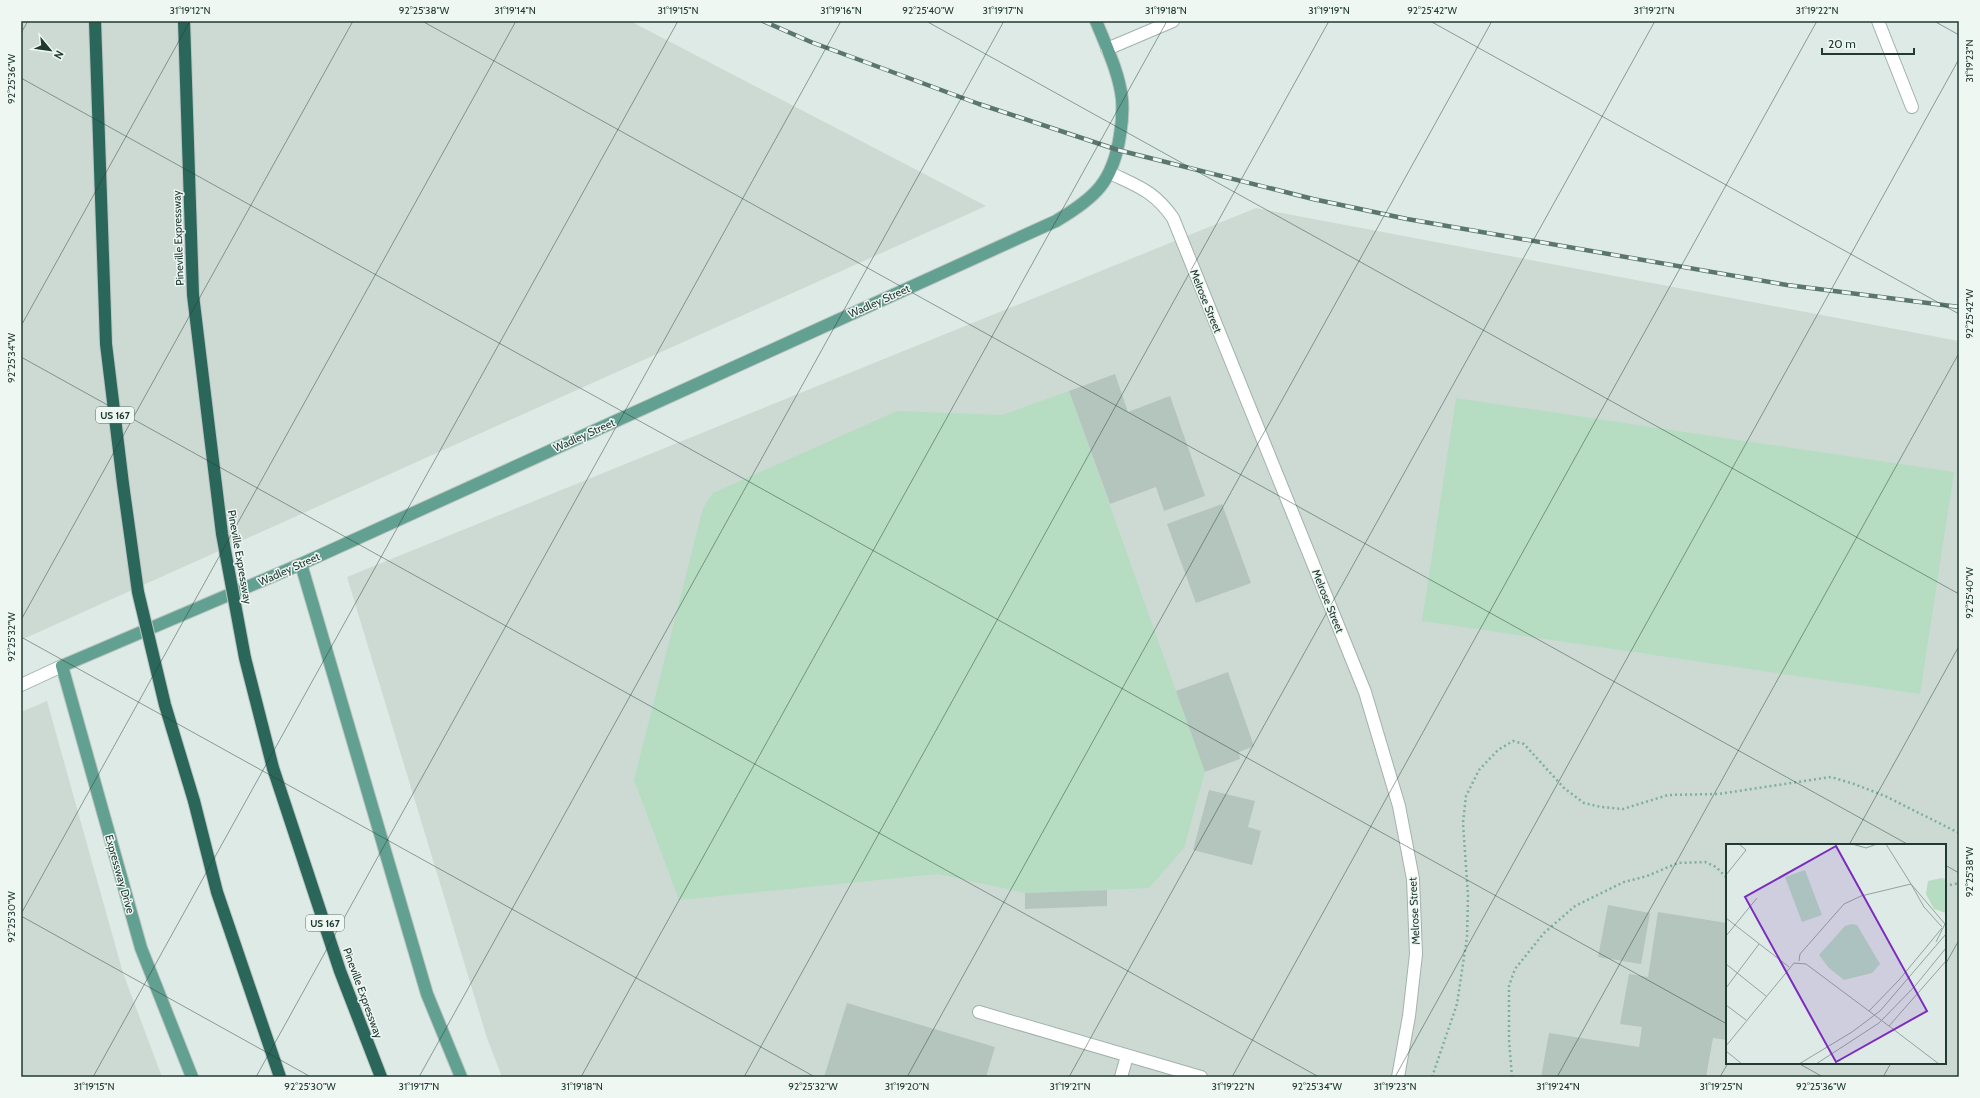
<svg xmlns="http://www.w3.org/2000/svg" width="1980" height="1098" viewBox="0 0 1980 1098" font-family="Cabin,sans-serif">
  <style>
    .built { fill: #cddad4; fill-rule: evenodd }
    .green { fill: #b6dcc1 }
    .building { fill: #b4c5be }
    .lines { fill: none; stroke-linecap: round; stroke-linejoin: round }
    .minor-casing { stroke: #a1b2ac; stroke-width: 14 }
    .major-casing { stroke: #bcc4c2; stroke-width: 14 }
    .highway-casing { stroke: #bcc4c2; stroke-width: 14 }
    .path { stroke: #7eaea0; stroke-width: 2.5; stroke-dasharray: 2 3; stroke-linecap: butt }
    .minor { stroke: #fff; stroke-width: 12 }
    .major { stroke: #62a092; stroke-width: 12 }
    .highway { stroke: #2b665b; stroke-width: 12 }
    .rail-casing { stroke: #5a766f; stroke-width: 4.5 }
    .rail { stroke: #eff7f3; stroke-width: 3; stroke-dasharray: 9; stroke-linecap: butt }
    .highway-bridge-casing { stroke: #bcc4c2; stroke-width: 14; stroke-linecap: butt }
    .highway-bridge { stroke: #2b665b; stroke-width: 12 }
    .ticks { fill: none; stroke: #203a33; stroke-width: 1; stroke-opacity: 0.45 }
    .labels { text-anchor: middle; stroke-width: 3; stroke-linejoin: round; paint-order: stroke }
    .shield { fill: #eff7f3; stroke: #5e736d; stroke-width: 1 }
    .shield-label { font-size: 10px; font-weight: bold; fill: #203a33 }
    .street-label { font-size: 11px; fill: #203a33; stroke: #eff7f3 }
    .inset-road { fill: none; stroke: #92a49e; stroke-width: 1 }
    .view { fill: #7b2cbf; fill-opacity: 0.15; stroke: #7b2cbf; stroke-width: 2 }
    .inset-edge { fill: none; stroke: #203a33; stroke-width: 2 }
    .neatline { fill: none; stroke: #203a33; stroke-width: 1.5 }
    .ticks-label { font-size: 10px; text-anchor: middle; fill: #203a33 }
  </style>
  <rect width="100%" height="100%" fill="#deeae5"/>
  <g class="built">
    <polygon points="21,21 630,21 986,206 21,640"/>
    <path d="M1256,208L1959,341V1077H502L487,1038L347,577ZM1727,845H1945V1063H1727Z"/>
    <polygon points="47,701 123,973 162,1077 21,1077 21,712"/>
  </g>
  <g class="green">
    <polygon points="1069,391 1205,772 1184,848 1149,888 1025,893 938,874 679,900 634,780 703,508 713,493 897,411 1002,415"/>
    <polygon points="1456,398 1954,472 1920,694 1422,621"/>
  </g>
  <g class="building">
    <polygon points="1115,374 1128,412 1170,396 1205,496 1164,511 1156,487 1110,504 1069,391"/>
    <polygon points="1222,504 1251,583 1196,603 1167,524"/>
    <polygon points="1228,672 1254,746 1239,752 1240,759 1205,772 1176,691"/>
    <polygon points="1209,790 1255,801 1248,827 1261,831 1252,865 1193,850"/>
    <polygon points="1107,890 1107,906 1025,909 1025,893"/>
    <polygon points="1608,905 1650,913 1641,964 1598,957"/>
    <polygon points="1658,912 1727,923 1727,1040 1713,1038 1706,1077 1541,1077 1549,1033 1639,1047 1642,1027 1620,1024 1629,974 1648,977"/>
    <polygon points="847,1003 995,1047 986,1077 824,1077"/>
  </g>
  <g class="lines">
    <defs>
      <g id="minor">
        <polyline points="1878,21 1912,107"/>
        <polyline points="1107,49 1173,21"/>
        <path d="M1110,173C1139,187 1154,191 1173,218L1365,692L1399,806L1413,879L1416,954L1409,1016L1398,1077"/>
        <polyline points="21,685 62,666"/>
        <polyline points="979,1012 1201,1077"/>
        <polyline points="1121,1077 1127,1056"/>
      </g>
      <g id="major">
        <polyline points="301,564 427,994 461,1077"/>
        <path d="M192,1077L141,948L62,666L301,564L1056,221C1095,198 1113,182 1120,135C1122,123 1123,111 1122,99C1119,72 1106,46 1096,21"/>
      </g>
      <g id="highway">
        <polyline points="273,768 340,971 381,1077"/>
        <polyline points="194,801 217,892 280,1077"/>
      </g>
    </defs>
    <use href="#minor" class="minor-casing"/>
    <use href="#major" class="major-casing"/>
    <use href="#highway" class="highway-casing"/>
    <g class="path">
      <polyline points="1945,886 1959,883"/>
      <polyline points="1432,1077 1457,1004 1467,937 1468,896 1463,823 1466,796 1479,770 1498,750 1513,741 1524,744 1564,788 1584,803 1601,807 1623,809 1668,795 1718,794 1831,777 1854,784 1885,796 1959,833"/>
      <polyline points="1512,1077 1509,1040 1509,986 1515,969 1544,933 1575,906 1624,882 1647,876 1678,863 1705,862 1716,867 1727,878"/>
    </g>
    <use href="#minor" class="minor"/>
    <use href="#major" class="major"/>
    <use href="#highway" class="highway"/>
    <defs>
      <polyline id="rail" points="763,21 811,42 979,104 1118,150 1313,199 1407,219 1787,285 1959,307"/>
    </defs>
    <use href="#rail" class="rail-casing"/>
    <use href="#rail" class="rail"/>
    <defs>
      <g id="highway-bridge">
        <polyline points="95,21 106,344 123,484 138,592 165,705 194,801"/>
        <polyline points="184,21 193,295 210,436 222,534 245,658 273,768"/>
      </g>
    </defs>
    <use href="#highway-bridge" class="highway-bridge-casing"/>
    <use href="#highway-bridge" class="highway-bridge"/>
  </g>
  <path class="ticks" d="M422,21L1909,845M926,21L1959,594M1430,21L1959,314M1934,21L1959,35M21,33L28,21M21,78L1727,1024M21,326L190,21M21,357L1319,1077M21,620L353,21M21,637L815,1077M1849,845L1959,646M1945,865L1959,873M21,914L516,21M21,916L311,1077M1945,965L1959,940M1798,1063L1823,1077M93,1077L678,21M256,1077L841,21M419,1077L1004,21M581,1077L1167,21M744,1077L1329,21M907,1077L1492,21M1069,1077L1655,21M1232,1077L1817,21M1395,1077L1959,59M1557,1077L1959,353M1720,1077L1728,1063M1883,1077L1891,1063"/>
  <g class="labels">
    <g class="shield">
      <rect x="96" y="407" width="38" height="16" rx="3"/>
      <rect x="306" y="915" width="38" height="16" rx="3"/>
    </g>
    <g class="shield-label">
      <text x="115" y="419">US 167</text>
      <text x="325" y="927">US 167</text>
    </g>
    <g class="street-label">
      <text transform="translate(178 238) rotate(-92)" y="4">Pineville Expressway</text>
      <text transform="translate(879 301) rotate(-24)" y="4">Wadley Street</text>
      <text transform="translate(1206 301) rotate(68)" y="4">Melrose Street</text>
      <text transform="translate(584 435) rotate(-24)" y="4">Wadley Street</text>
      <text transform="translate(240 557) rotate(80)" y="4">Pineville Expressway</text>
      <text transform="translate(289 569) rotate(-24)" y="4">Wadley Street</text>
      <text transform="translate(1328 601) rotate(68)" y="4">Melrose Street</text>
      <text transform="translate(120 874) rotate(74)" y="4">Expressway Drive</text>
      <text transform="translate(1414 911) rotate(-93)" y="4">Melrose Street</text>
      <text transform="translate(363 993) rotate(70)" y="4">Pineville Expressway</text>
    </g>
  </g>
  <g transform="translate(1726 844)">
    <rect width="220" height="220" fill="#deeae5"/>
    <path d="M79,26L96,71L76,78L59,33ZM216,34L220,36V69L208,65L200,50L202,37ZM126,80L131,81L154,120L146,129L118,136L103,124L93,111L119,82Z" fill="#b6dcc1"/>
    <path class="inset-road" d="M126,0L140,4L151,0M160,0L185,40L219,80M0,31L20,6L13,0M185,40L198,63L216,83M0,74L63,123M0,92L31,54M210,98L219,80M73,117L74,110L118,60L135,52L185,40M0,120L40,152M0,144L33,100M0,161L20,176M143,167L173,136L216,84M163,182L213,220M0,202L68,119L80,120L163,182L220,117M0,207L16,220M73,220L126,188L154,167L220,90M90,220L153,179L189,142L220,104"/>
    <path class="view" d="M110,2L201,167L110,218L19,53Z"/>
    <rect width="220" height="220" class="inset-edge"/>
  </g>
  <rect width="1980" height="1098" fill="none" stroke="#eff7f3" stroke-width="44"/>
  <g transform="translate(50 50) rotate(119)" stroke="#eff7f3" stroke-width="3" paint-order="stroke">
  <path d="M0-3L7 15L0 10L-7 15Z" fill="#203a33"/>
  <text y="-6" font-size="11" font-weight="bold" text-anchor="middle" fill="#203a33">N</text>
  </g>
  <path d="M1822 48v6h92v-6" fill="none" stroke="#203a33" stroke-width="2"/>
  <text x="1828" y="48" font-size="12" fill="#203a33" stroke="#eff7f3" stroke-width="3" paint-order="stroke">20 m</text>
  <rect x="22" y="22" width="1936" height="1054" class="neatline"/>
  <g class="ticks-label">
    <text x="190" y="14">31°19'12"N</text>
    <text x="424" y="14">92°25'38"W</text>
    <text x="515" y="14">31°19'14"N</text>
    <text x="678" y="14">31°19'15"N</text>
    <text x="841" y="14">31°19'16"N</text>
    <text x="928" y="14">92°25'40"W</text>
    <text x="1003" y="14">31°19'17"N</text>
    <text x="1166" y="14">31°19'18"N</text>
    <text x="1329" y="14">31°19'19"N</text>
    <text x="1432" y="14">92°25'42"W</text>
    <text x="1654" y="14">31°19'21"N</text>
    <text x="1817" y="14">31°19'22"N</text>
    <text transform="translate(1969 61) rotate(-90)" y="4">31°19'23"N</text>
    <text transform="translate(11 79) rotate(-90)" y="4">92°25'36"W</text>
    <text transform="translate(1969 314) rotate(-90)" y="4">92°25'42"W</text>
    <text transform="translate(11 358) rotate(-90)" y="4">92°25'34"W</text>
    <text transform="translate(1969 593) rotate(-90)" y="4">92°25'40"W</text>
    <text transform="translate(11 637) rotate(-90)" y="4">92°25'32"W</text>
    <text transform="translate(1969 872) rotate(-90)" y="4">92°25'38"W</text>
    <text transform="translate(11 917) rotate(-90)" y="4">92°25'30"W</text>
    <text x="94" y="1090">31°19'15"N</text>
    <text x="310" y="1090">92°25'30"W</text>
    <text x="419" y="1090">31°19'17"N</text>
    <text x="582" y="1090">31°19'18"N</text>
    <text x="813" y="1090">92°25'32"W</text>
    <text x="907" y="1090">31°19'20"N</text>
    <text x="1070" y="1090">31°19'21"N</text>
    <text x="1233" y="1090">31°19'22"N</text>
    <text x="1317" y="1090">92°25'34"W</text>
    <text x="1395" y="1090">31°19'23"N</text>
    <text x="1558" y="1090">31°19'24"N</text>
    <text x="1721" y="1090">31°19'25"N</text>
    <text x="1821" y="1090">92°25'36"W</text>
  </g>
</svg>
